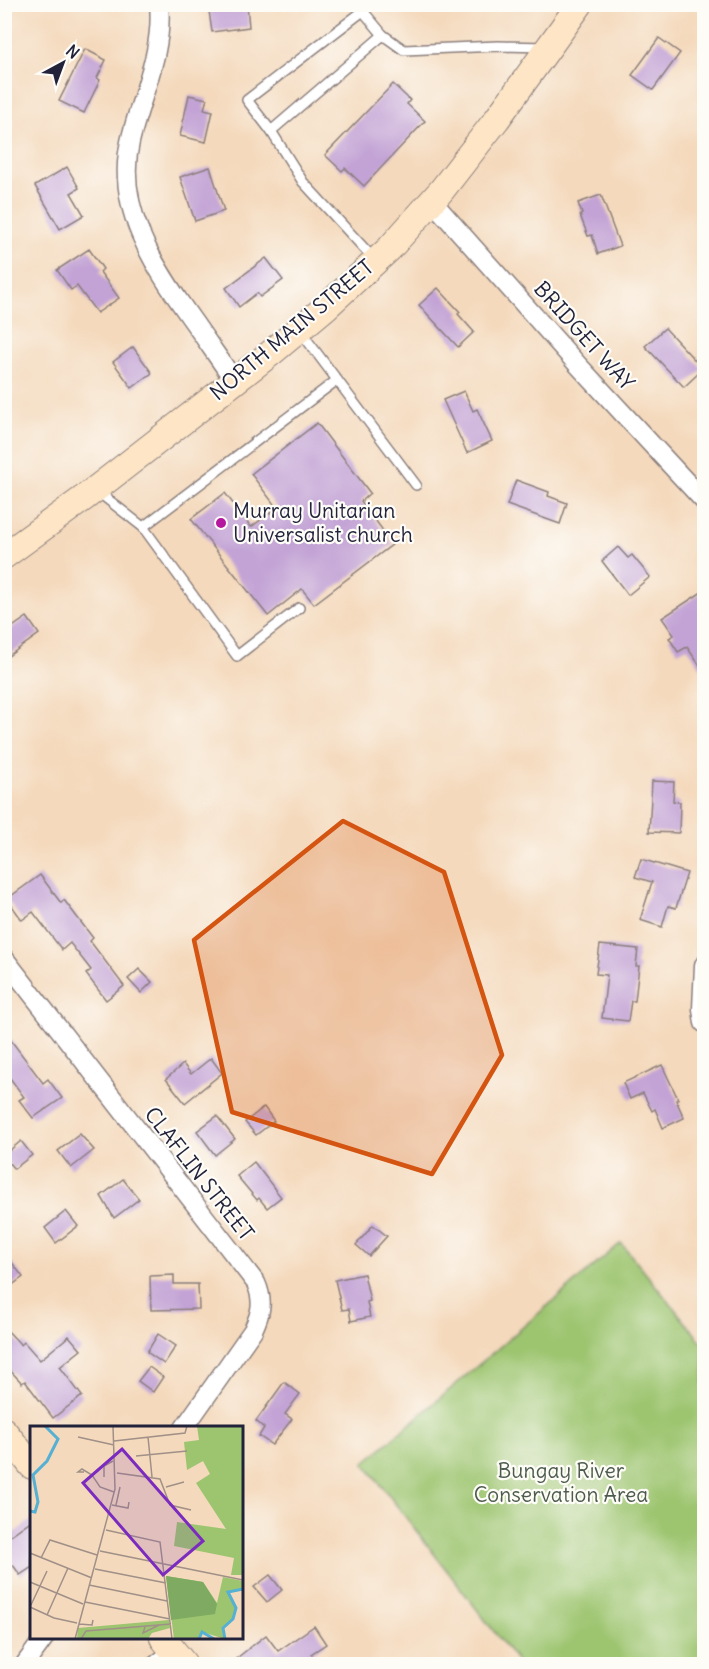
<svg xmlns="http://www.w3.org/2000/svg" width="709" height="1669" viewBox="0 0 709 1669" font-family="Delius,sans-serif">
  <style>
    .green { fill: #9dc570; stroke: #607456; stroke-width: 1.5 }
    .building { fill: #c3a3d5 }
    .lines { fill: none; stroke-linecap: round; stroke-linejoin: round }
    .service-casing { stroke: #8b7e7c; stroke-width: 12 }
    .minor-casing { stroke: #8b7e7c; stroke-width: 21 }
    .secondary-casing { stroke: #8b7e7c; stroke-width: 28 }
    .service { stroke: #fff; stroke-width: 9 }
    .minor { stroke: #fff; stroke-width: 18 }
    .secondary { stroke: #fde5c5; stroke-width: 26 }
    .marked { fill: #d45411; fill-opacity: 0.2; stroke: #d45411; stroke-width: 4.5; stroke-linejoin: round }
    .poi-dot { fill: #b5179e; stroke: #fdfcf7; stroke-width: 2 }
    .labels { text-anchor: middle; stroke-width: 4.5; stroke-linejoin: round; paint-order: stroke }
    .street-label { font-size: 21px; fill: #22223b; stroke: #fdfcf7 }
    .poi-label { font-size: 21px; fill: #22223b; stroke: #fdfcf7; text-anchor: start }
    .park-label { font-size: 21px; fill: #4d5b4e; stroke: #fdfcf7 }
    .inset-river { fill: none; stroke: #55b0d3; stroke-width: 3 }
    .inset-road { fill: none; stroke: #a09088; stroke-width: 1.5 }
    .view { fill: #7b2cbf; fill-opacity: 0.15; stroke: #7b2cbf; stroke-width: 3 }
    .inset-edge { fill: none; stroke: #22223b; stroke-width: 3 }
  </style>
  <rect width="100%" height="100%" fill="#fdfcf7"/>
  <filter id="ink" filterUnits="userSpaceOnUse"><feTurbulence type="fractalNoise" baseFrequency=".0167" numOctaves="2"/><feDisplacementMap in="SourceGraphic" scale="12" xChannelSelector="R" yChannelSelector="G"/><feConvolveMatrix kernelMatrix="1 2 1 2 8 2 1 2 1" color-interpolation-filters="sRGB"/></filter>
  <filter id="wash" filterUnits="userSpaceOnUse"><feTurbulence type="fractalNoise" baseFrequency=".008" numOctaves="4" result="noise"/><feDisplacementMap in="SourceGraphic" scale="24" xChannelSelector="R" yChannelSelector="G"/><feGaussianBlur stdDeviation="1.35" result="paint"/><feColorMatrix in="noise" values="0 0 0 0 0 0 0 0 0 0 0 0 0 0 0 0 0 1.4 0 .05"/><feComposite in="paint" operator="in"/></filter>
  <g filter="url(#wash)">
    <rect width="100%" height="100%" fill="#f4d9bc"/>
    <polygon class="green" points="621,1243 704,1345 704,1664 519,1664 364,1463"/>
    <g id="blocks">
      <g class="building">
        <polygon points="208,4 247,4 249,27 212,32"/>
        <polygon points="659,38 680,53 653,90 632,75"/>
        <polygon points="85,49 106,60 97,78 100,80 84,113 59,101"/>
        <polygon points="393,84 410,100 407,104 425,121 364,186 345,168 342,171 325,155"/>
        <polygon points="189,95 207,99 204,109 213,111 206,142 180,136"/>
        <polygon points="67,167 79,188 71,193 84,215 60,229 35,186"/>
        <polygon points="210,167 224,211 195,221 180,177"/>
        <polygon points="601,195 620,246 598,254 592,235 588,236 580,215 582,214 578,203"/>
        <polygon points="89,249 103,269 100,272 119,298 97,313 77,286 71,290 57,270"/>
        <polygon points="266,258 283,280 260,297 257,293 239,307 226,288"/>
        <polygon points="438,288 460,312 458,314 474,332 458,347 419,305"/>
        <polygon points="665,328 703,369 684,387 645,346"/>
        <polygon points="133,347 152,373 132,388 113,362"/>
        <polygon points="464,391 473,411 477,409 492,441 467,453 443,400"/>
        <polygon points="317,423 370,493 361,501 393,544 314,604 302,589 268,616 191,519 225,493 251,527 277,508 251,474"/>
        <polygon points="516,480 549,492 548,496 567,503 560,524 507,505"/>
        <polygon points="618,547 628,558 632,555 650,577 628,595 602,561"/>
        <polygon points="705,590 705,673 687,647 678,652 669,638 674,635 662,618"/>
        <polygon points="27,617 39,634 4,659 4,633"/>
        <polygon points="652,781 674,782 673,801 680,802 679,833 649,832"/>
        <polygon points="641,859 687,873 676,908 668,906 662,927 640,920 652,882 635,877"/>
        <polygon points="40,875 61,903 64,900 93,938 90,941 124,986 106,1000 86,974 91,970 70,943 62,950 33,912 22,920 7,899"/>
        <polygon points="600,945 638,949 636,966 639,966 635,1001 631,1001 628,1021 602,1018 607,975 596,974"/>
        <polygon points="139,969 152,982 141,993 128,979"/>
        <polygon points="4,1031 43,1083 48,1079 62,1098 33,1118 19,1100 24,1097 4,1070"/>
        <polygon points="211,1058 222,1073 185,1103 166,1079 183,1064 191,1074"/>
        <polygon points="662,1065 678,1099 676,1100 684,1118 663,1128 655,1109 652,1111 643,1093 630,1099 623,1083"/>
        <polygon points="264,1107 274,1121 256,1135 245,1122"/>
        <polygon points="217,1116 235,1139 215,1155 197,1131"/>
        <polygon points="80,1134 94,1150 71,1168 58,1151"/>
        <polygon points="21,1141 32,1155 14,1169 4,1157 4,1155"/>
        <polygon points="254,1162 281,1197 267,1208 259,1198 257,1200 237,1176"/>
        <polygon points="123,1179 139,1199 114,1218 101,1196"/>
        <polygon points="66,1211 78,1226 56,1243 45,1228"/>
        <polygon points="373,1225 387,1236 369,1256 356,1245"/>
        <polygon points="4,1252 23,1277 4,1291"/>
        <polygon points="364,1274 370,1301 367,1302 370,1317 351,1321 349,1309 342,1310 335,1280"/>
        <polygon points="174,1275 174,1284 198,1284 199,1309 151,1310 150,1276"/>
        <polygon points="4,1327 21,1345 24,1342 40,1360 69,1336 81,1350 60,1367 82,1396 53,1418 25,1381 22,1383 4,1364"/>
        <polygon points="158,1334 176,1346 164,1364 147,1352"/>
        <polygon points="149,1367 163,1377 153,1392 138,1381"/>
        <polygon points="284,1382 300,1394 285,1414 292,1419 272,1445 259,1436 264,1428 256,1421"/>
        <polygon points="32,1520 32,1567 20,1575 13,1565 4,1571 4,1540"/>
        <polygon points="270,1575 282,1590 267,1602 254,1587"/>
        <polygon points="314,1626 326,1644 311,1654 320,1665 228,1665 266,1635 278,1651"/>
      </g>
    </g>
  </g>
  <g filter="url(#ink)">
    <use href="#blocks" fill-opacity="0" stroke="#8b7e7c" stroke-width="1.5"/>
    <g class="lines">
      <defs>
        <g id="service">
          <polyline points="271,131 383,35"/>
          <polyline points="374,259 303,182 271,131 247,100 363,11 383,35 404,50 498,46 546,47"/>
          <polyline points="301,332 416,485"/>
          <polyline points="97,491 143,527 237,656 299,608"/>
          <polyline points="143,527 337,380"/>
          <polyline points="150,1664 169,1649"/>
        </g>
        <g id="minor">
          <path d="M159,4C164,52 140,97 130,142C115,207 154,266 190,317C205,338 219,359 234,380"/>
          <polyline points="432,201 578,365 704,501"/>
          <path d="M4,958L256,1283C264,1301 261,1313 253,1330L184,1428"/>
          <polyline points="704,965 702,1009 704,1023"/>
          <polyline points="25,1664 44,1638"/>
        </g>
        <g id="secondary">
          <polyline points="4,556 84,498 271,353 326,307 389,249 441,191 497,119 580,4"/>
          <polyline points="4,1431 32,1466"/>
          <polyline points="163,1638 184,1664"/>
        </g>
      </defs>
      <use href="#service" class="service-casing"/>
      <use href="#minor" class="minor-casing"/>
      <use href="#secondary" class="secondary-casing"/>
      <use href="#service" class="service"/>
      <use href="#minor" class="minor"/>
      <use href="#secondary" class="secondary"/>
    </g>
  </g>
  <path class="marked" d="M343,821L444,872L502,1055L432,1174L232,1112L194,940Z"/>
  <circle class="poi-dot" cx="221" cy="523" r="6"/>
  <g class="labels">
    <g class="street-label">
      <text transform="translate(292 330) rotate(-40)" y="7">NORTH MAIN STREET</text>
      <text transform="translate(584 336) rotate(48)" y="7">BRIDGET WAY</text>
      <text transform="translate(199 1174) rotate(52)" y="7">CLAFLIN STREET</text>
    </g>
    <g class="poi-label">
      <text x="233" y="518">Murray Unitarian<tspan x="233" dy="24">Universalist church</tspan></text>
    </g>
    <g class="park-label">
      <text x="561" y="1478">Bungay River<tspan x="561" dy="24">Conservation Area</tspan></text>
    </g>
  </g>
  <g transform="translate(30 1426)">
    <rect width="213" height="213" fill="#f4d9bc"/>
    <path d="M167,0H213V149H201L204,132L144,120L147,96L196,103L166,57L180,48L173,35L157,44L154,16L169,14ZM136,150L173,156L187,177L193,151L213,155V163L198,167L206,182L203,193L193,202L195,213L172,206L169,213H144ZM139,194L140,202L122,207L118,213H47L48,202Z" fill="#9dc570"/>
    <path d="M136,150L173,156L187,178L185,188L141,194Z" fill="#7eaa62"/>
    <path class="inset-river" d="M0,85L5,86L8,76L3,49L17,35L28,13L15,0M169,213L172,206L184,213M195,213L193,202L203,193L206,182L198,166L213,163"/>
    <path class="inset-road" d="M48,11L84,19M118,11L122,51M84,15L155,7L157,0M106,30L157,25M54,46H48L52,43L62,49L70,61L84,66M87,47L130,53L140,79L161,84M74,51V40L83,35M136,61L154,56M82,79L98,82L99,76M86,79L90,61M76,104L130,116L142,213M70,125L213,154M0,127L62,152M11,132L20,114L67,129M65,143L136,157M0,156L53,178M59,159L137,175M55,176L140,193M0,181L17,145M0,181L24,192L47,197M17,189L38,142M49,198L62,199L63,194M115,201L113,207L129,199M45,213L85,63L83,0M51,213L56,205L141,198"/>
    <path class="view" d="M92,23L173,115L133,149L53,57Z"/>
    <rect width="213" height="213" class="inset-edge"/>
  </g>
  <rect width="709" height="1669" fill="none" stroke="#fdfcf7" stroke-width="24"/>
  <g transform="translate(63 63) rotate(41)" stroke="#fdfcf7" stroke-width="4.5" paint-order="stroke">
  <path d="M0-4.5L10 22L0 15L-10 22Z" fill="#22223b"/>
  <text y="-9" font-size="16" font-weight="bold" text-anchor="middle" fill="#22223b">N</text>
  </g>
</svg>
